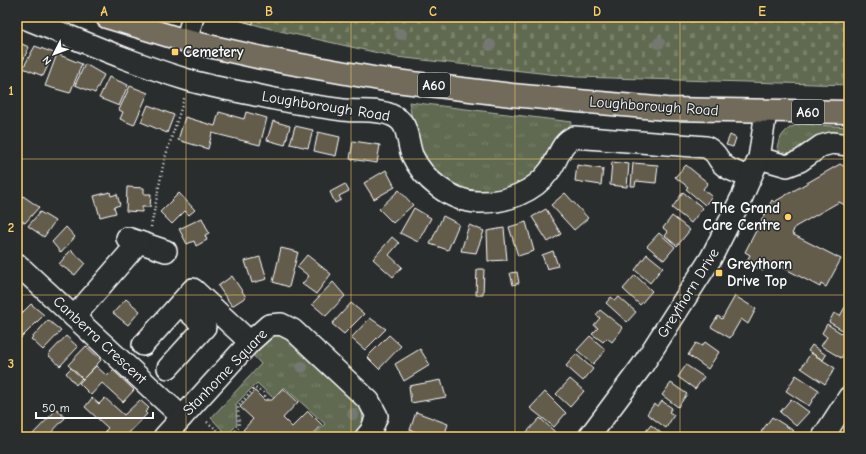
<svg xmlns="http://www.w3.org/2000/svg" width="866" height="454" viewBox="0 0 866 454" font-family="'Comic Neue',sans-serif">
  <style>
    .grass { fill: url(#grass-tufts); stroke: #b0b4a8 }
    .cemetery { fill: url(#cemetery-stones); stroke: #b0b4a8 }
    .building { fill: #635c4c; stroke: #fff }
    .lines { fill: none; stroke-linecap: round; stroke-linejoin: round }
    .minor-casing { stroke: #fff; stroke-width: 24 }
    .major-casing { stroke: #fff; stroke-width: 25 }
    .path { stroke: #fff; stroke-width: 2.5; stroke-dasharray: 1 3; stroke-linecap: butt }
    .minor { stroke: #2a2d2e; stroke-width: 21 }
    .major { stroke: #726b5a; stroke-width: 22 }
    .tree { fill: #747771 }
    .grid { fill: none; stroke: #ffd166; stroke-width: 1; stroke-opacity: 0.55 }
    .poi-dot { fill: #ffd166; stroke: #2a2d2e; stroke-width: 1.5 }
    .labels { text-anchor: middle; stroke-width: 3; stroke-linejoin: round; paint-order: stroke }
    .shield { fill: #2a2d2e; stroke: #bfc0c0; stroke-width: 1 }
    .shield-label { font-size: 14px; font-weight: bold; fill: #fff }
    .poi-label { font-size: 15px; font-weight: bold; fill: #fff; stroke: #2a2d2e; text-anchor: start }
    .street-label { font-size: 15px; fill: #fff; stroke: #2a2d2e }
    .neatline { fill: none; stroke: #ffd166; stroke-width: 1.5 }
    .grid-label { font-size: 13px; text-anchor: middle; font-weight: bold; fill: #ffd166 }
  </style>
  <defs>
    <pattern id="grass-tufts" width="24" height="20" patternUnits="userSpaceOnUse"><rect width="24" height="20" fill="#606a51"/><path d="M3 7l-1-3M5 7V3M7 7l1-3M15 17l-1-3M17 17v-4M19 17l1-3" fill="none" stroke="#78806b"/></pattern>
    <pattern id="cemetery-stones" width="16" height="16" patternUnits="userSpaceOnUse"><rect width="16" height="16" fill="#606a51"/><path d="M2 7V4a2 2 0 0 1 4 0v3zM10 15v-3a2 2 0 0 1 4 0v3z" fill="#78806b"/></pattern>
  </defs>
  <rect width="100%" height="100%" fill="#2a2d2e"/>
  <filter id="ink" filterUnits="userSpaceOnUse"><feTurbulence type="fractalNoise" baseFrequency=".025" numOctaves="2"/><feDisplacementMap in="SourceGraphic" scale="8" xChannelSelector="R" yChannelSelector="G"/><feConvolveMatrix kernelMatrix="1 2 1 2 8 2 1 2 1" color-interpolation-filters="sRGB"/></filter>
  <g filter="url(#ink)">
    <g class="grass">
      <polygon points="409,102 572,122 540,171 505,193 457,191 422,158 415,137"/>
      <path d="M799,124L849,127V137L792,154L781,153L777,148C780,135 786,128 799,124Z"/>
      <polygon points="274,332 286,338 362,408 363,426 353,437 313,437 325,424 284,387 273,398 257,383 236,404 237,425 227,435 211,418 261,364 252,354"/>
    </g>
    <polygon class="cemetery" points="227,17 849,17 849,85 576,77 396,57 271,29"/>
    <g class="building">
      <polygon points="243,17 254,17 253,24 242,21"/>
      <polygon points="17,42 29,47 20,68 17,67"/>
      <polygon points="35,46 54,53 43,76 23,68"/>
      <polygon points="57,54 82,64 70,93 45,86"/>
      <polygon points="85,64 104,75 95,93 75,85"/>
      <polygon points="109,77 128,85 119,106 99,98"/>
      <polygon points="130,86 148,93 134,125 120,119 123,112 119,110"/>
      <polygon points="148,105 174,115 167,133 141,122"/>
      <polygon points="219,112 244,119 246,112 267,118 260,145 212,133 208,149 178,140 185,117 215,126"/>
      <polygon points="273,121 290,126 285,145 267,140"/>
      <polygon points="295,126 313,130 308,148 290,144"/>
      <polygon points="318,132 340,137 336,156 314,151"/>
      <polygon points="730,135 736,138 733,147 726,145"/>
      <polygon points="353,141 380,145 377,163 350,159"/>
      <polygon points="612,162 629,164 627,187 610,185"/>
      <polygon points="633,163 658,165 656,183 636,181 635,186 631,186"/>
      <polygon points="840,164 849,169 849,207 839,202 795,227 792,234 841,259 826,287 821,284 820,287 776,264 774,267 766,263 763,271 746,262 750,255 745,252 772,200 774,202"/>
      <polygon points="577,165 603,169 601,185 575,181"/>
      <polygon points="686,165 708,183 703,189 712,197 705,205 686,189 688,187 675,177"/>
      <polygon points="386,170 395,187 374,199 364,183"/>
      <polygon points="345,184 349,191 339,196 341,200 335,203 330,192"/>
      <polygon points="127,187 144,188 144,194 151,194 150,207 142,207 142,212 126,211"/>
      <polygon points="399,190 413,205 393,223 379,209"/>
      <polygon points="110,192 111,196 117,194 120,205 114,207 116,213 100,217 94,196"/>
      <polygon points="683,192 703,208 691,223 672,208"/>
      <polygon points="179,193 195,210 189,215 185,211 172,224 160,212"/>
      <polygon points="565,193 588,218 574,230 551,205"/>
      <polygon points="23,196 39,207 25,223 17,217 17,203"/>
      <polygon points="414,208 431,218 418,242 400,233"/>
      <polygon points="546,209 561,234 548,242 532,217"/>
      <polygon points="40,212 55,221 44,237 28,226"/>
      <polygon points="443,216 459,224 448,250 430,244"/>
      <polygon points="672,216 690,230 677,246 665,236 668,232 663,228"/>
      <polygon points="202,218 209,233 205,235 207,240 196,246 194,241 187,244 179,229"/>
      <polygon points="526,222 534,251 518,256 509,227"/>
      <polygon points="469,225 484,231 476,253 461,251"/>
      <polygon points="66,227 75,237 61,253 52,242"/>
      <polygon points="504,228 507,260 488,261 487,231"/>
      <polygon points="659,233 675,247 664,260 647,246"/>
      <polygon points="392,237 399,243 389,255 402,267 393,277 373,259"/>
      <polygon points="281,248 298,252 289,287 273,282"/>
      <polygon points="71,250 85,263 75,275 59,264"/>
      <polygon points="553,251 558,266 547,269 542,255"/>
      <polygon points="647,254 663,267 650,283 635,270"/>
      <polygon points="307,255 331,274 316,294 302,284 309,276 297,267"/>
      <polygon points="260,257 267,279 252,283 245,261"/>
      <polygon points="477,269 484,269 483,295 476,295"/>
      <polygon points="517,272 519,283 513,285 510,273"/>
      <polygon points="635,275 652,291 640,305 623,289"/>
      <polygon points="232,276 246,297 232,306 218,286"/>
      <polygon points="333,282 345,296 326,316 312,304"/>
      <polygon points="735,296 756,309 748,324 741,319 730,338 711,327 718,316 722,319"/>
      <polygon points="17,297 22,300 17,305"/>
      <polygon points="611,297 615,300 619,297 636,312 627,322 606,303"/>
      <polygon points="126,299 140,311 128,325 113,313"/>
      <polygon points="351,303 364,314 344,334 332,324"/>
      <polygon points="31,304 44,315 19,340 17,338 17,318"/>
      <polygon points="845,307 849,309 849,334 829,322 834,313 840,316"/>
      <polygon points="600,310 623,328 612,342 607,338 603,342 592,334 598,328 594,325 600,318 596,315"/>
      <polygon points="370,318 386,329 365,350 351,338"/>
      <polygon points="48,320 61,331 43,350 31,339"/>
      <polygon points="827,324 849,338 849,349 848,348 841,358 821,346 827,337 822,333"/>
      <polygon points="389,335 401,346 379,369 367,357"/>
      <polygon points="66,336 78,347 60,366 48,355"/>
      <polygon points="590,336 606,350 593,364 577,350"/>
      <polygon points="705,342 719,352 708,369 688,355 696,343 702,346"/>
      <polygon points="812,345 826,355 823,360 808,351"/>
      <polygon points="86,346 101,360 83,379 68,365"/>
      <polygon points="420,349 430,365 404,381 395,364"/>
      <polygon points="811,353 835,368 825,384 801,368"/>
      <polygon points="576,354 593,369 583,381 566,366"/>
      <polygon points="686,365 704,377 695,389 678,377"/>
      <polygon points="96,366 107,376 113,370 134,390 123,402 102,383 91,395 79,383"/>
      <polygon points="71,368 82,378 76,385 66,373"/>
      <polygon points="796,375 819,390 809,406 786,391"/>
      <polygon points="570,379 584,391 570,407 556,394"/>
      <polygon points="441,380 446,397 411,403 409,386"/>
      <polygon points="671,383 687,394 678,407 662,395"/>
      <polygon points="283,388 298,402 283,418 292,427 308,411 322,425 311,437 251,437 243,430 253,419 240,407 255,391 264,400 272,400"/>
      <polygon points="545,392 566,413 554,427 530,408"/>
      <polygon points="92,398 99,404 105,398 124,415 140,400 149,408 145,412 147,414 125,437 112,437 105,431 108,428 85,407"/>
      <polygon points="791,399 809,412 796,426 780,412"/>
      <polygon points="662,401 672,408 669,412 674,415 666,428 647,414 654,404 658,406"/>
      <polygon points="57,409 65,418 47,437 30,437"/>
      <polygon points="416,412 448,424 444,437 433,437 410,430"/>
      <polygon points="772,417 794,431 790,437 767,437 761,432"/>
      <polygon points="540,418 555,432 551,437 526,437 524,435"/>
      <polygon points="651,425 666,437 641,437"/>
      <polygon points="217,431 223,437 212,437"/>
    </g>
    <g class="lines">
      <defs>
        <g id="minor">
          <path d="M22,17C77,39 131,63 188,80C208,86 230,90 251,94C281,101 312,106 343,110C358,112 377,109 391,115C410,122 406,139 412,155C423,179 450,201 477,202C505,203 534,193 550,170C559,158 560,143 574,137L706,147C720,154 716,160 726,167C733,172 743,174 750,177"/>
          <polyline points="186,41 193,17"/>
          <polyline points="759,158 787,166 800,161 821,146 832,143 849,145"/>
          <polyline points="127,238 166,251"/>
          <polyline points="17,264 182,417"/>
          <polyline points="74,317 139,242"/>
          <polyline points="143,345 193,289 250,342"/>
          <polyline points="168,368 205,327 180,304"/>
          <polyline points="164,437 250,342 269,325 281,324 293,330 369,401 377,416 371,431 366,437"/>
          <polyline points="589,437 642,366 711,258 742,197 759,158 766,112"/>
          <polyline points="823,437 849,397"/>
        </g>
        <polyline id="major" points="107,17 186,41 262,58 379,79 512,95 667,109 849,112"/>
      </defs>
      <use href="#minor" class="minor-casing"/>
      <use href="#major" class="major-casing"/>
      <g class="path">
        <polyline points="151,227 164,161 185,96"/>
        <polyline points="207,422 226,437"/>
        <polyline points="230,437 239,427 238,406 255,388 263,393 268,400"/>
      </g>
      <use href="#minor" class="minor"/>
      <use href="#major" class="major"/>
    </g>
    <g class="tree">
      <circle cx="401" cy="34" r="6"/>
      <circle cx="659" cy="43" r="6"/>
      <circle cx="490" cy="45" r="6"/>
      <circle cx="302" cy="367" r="6"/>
      <circle cx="353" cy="414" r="6"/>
    </g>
  </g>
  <path class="grid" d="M186,17V437M351,17V437M515,17V437M680,17V437M17,159H849M17,295H849"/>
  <g class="poi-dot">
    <rect x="171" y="48" width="8" height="8" rx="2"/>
    <circle cx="788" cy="217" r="4"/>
    <rect x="715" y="269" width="8" height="8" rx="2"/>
  </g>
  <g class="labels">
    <g class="shield">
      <rect x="418" y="73" width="32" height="24" rx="3"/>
      <rect x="792" y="100" width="32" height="24" rx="3"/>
    </g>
    <g class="shield-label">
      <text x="434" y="90">A60</text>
      <text x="808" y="117">A60</text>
    </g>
    <g class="poi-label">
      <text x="183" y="57">Cemetery</text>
      <text x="780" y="213" text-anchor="end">The Grand<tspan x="780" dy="17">Care Centre</tspan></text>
      <text x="727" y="269">Greythorn<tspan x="727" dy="17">Drive Top</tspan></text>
    </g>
    <g class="street-label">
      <text transform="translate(326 106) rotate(9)" y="5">Loughborough Road</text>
      <text transform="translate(654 106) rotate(4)" y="5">Loughborough Road</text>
      <text transform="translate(688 293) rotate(-58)" y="5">Greythorn Drive</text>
      <text transform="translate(100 340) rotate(43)" y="5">Canberra Crescent</text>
      <text transform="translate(225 372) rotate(-46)" y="5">Stanhome Square</text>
    </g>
  </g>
  <rect width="866" height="454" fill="none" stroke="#2a2d2e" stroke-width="44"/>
  <g transform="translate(54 54) rotate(228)" stroke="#2a2d2e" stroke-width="3" paint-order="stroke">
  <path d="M0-3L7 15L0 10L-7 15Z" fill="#ffffff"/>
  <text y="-6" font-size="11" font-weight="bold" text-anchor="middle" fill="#ffffff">N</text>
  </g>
  <path d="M36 412v6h117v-6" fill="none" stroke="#ffffff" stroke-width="2"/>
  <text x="42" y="412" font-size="12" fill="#ffffff" stroke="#2a2d2e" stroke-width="3" paint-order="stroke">50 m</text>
  <rect x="22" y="22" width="822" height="410" class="neatline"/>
  <g class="grid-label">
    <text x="104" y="16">A</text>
    <text x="269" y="16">B</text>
    <text x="433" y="16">C</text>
    <text x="597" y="16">D</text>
    <text x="762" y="16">E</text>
    <text x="11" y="95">1</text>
    <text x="11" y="232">2</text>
    <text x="11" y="368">3</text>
  </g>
</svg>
